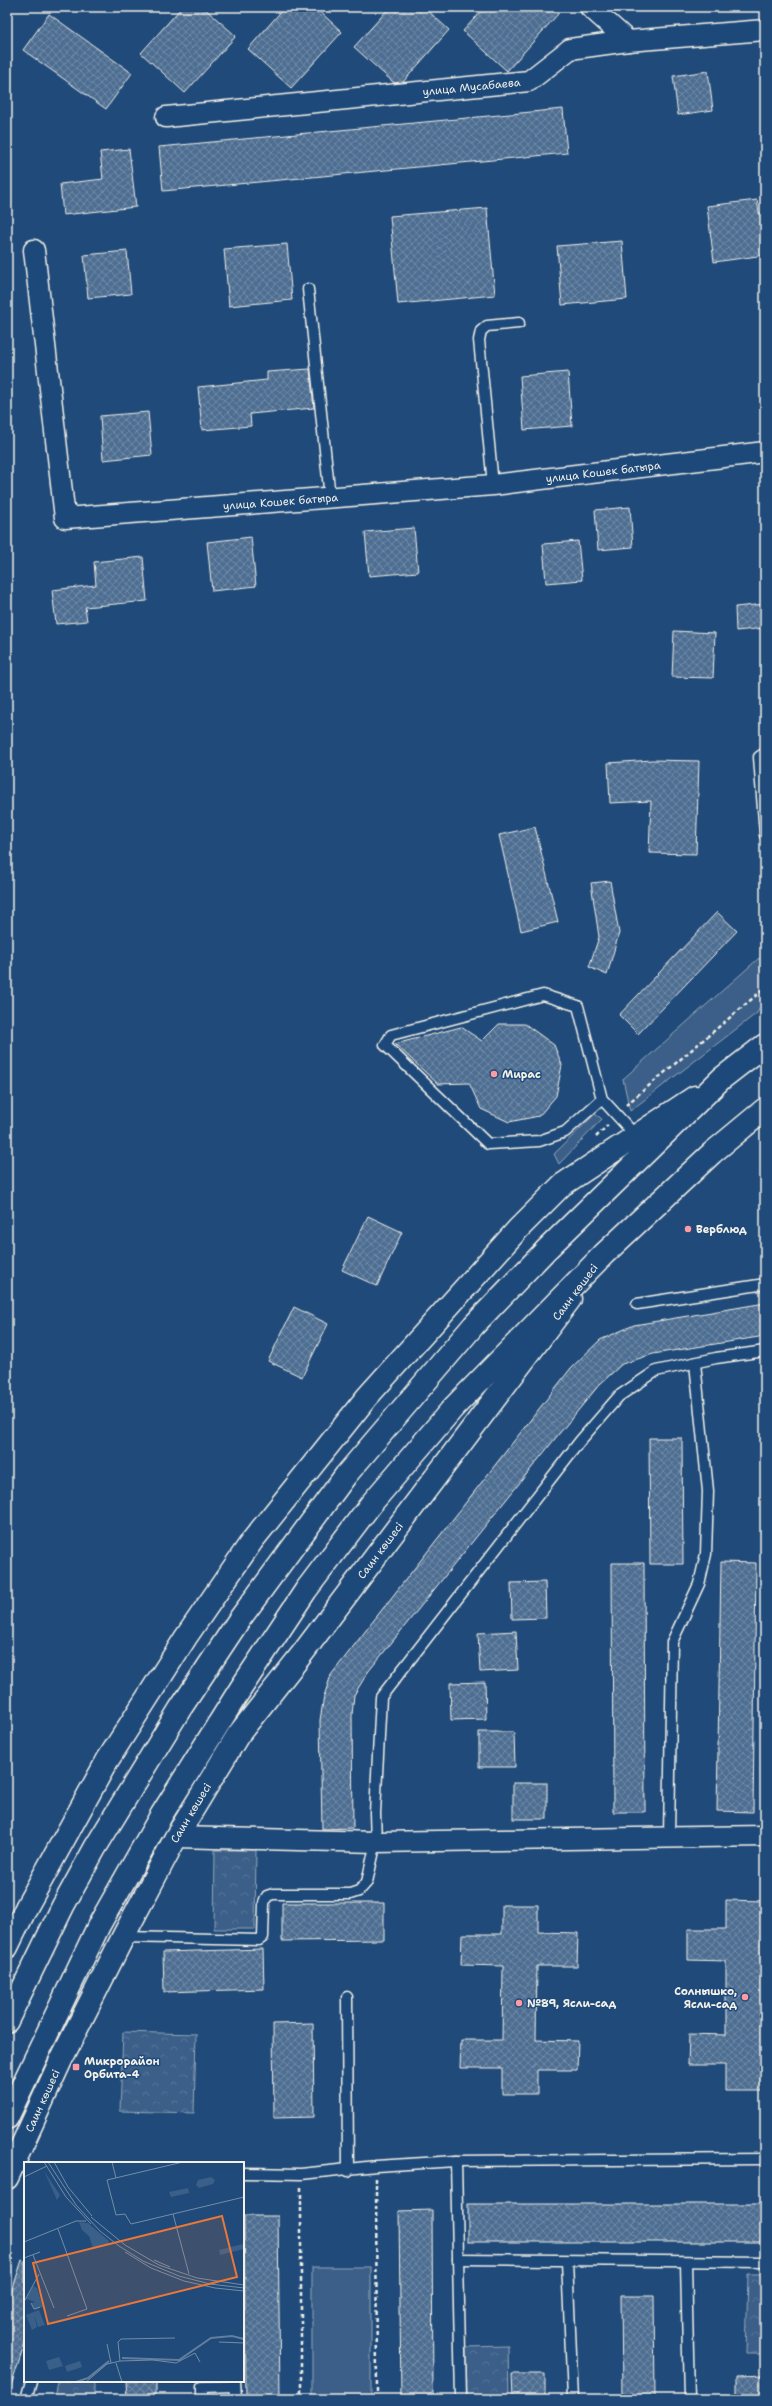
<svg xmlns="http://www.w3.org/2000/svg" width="772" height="2406" viewBox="0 0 772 2406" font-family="'Shantell Sans',sans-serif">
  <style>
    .grass { fill: #3a5f88; stroke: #97a8b8 }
    .park { fill: url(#park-crowns); stroke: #97a8b8 }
    .building { fill: url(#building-cross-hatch); stroke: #f4f1e8 }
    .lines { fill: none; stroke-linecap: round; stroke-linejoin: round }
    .lane-casing { stroke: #f4f1e8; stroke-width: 13 }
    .street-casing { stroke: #f4f1e8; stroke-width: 23 }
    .secondary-casing { stroke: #f4f1e8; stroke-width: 25 }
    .primary-casing { stroke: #f4f1e8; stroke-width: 25 }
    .path { stroke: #f4f1e8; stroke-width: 2.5; stroke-dasharray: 4 3; stroke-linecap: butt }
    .lane { stroke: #1f4a7a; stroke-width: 10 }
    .street { stroke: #1f4a7a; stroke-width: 20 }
    .secondary { stroke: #1f4a7a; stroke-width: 22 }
    .primary { stroke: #1f4a7a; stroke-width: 22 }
    .poi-dot { fill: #ff9aa2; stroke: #1f4a7a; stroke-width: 1.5 }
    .labels { text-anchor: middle; stroke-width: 3; stroke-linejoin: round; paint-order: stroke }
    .street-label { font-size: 11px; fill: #f4f1e8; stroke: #1f4a7a }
    .poi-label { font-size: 11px; font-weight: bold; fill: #f4f1e8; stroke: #1f4a7a; text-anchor: start }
    .inset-river { fill: none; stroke: #627e9d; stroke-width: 2 }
    .inset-road { fill: none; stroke: #748da6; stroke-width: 1 }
    .view { fill: #ea7738; fill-opacity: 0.15; stroke: #ea7738; stroke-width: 2 }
    .inset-edge { fill: none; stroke: #f4f1e8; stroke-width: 2 }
  </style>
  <defs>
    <pattern id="park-crowns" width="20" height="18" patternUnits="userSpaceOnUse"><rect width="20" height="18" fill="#3a5f88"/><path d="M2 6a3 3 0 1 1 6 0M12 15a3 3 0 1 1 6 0" fill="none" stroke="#577699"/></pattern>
    <pattern id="building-cross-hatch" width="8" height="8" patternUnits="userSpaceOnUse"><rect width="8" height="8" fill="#4d6e92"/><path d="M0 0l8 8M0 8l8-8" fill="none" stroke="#708aa6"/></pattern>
  </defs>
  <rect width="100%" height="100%" fill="#1f4a7a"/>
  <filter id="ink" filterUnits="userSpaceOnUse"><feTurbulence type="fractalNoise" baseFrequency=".025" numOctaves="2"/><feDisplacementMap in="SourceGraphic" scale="8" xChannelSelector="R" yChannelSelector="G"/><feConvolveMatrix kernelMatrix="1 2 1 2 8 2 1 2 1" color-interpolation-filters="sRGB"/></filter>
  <g filter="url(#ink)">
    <g class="grass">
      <path d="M759,958C770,974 767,997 757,1013L630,1111L623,1079Z"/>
      <polygon points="595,1114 602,1119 559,1164 554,1154"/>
      <rect x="312" y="2267" width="59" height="132"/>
    </g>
    <g class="park">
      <polygon points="215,1850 256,1850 255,1929 214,1929"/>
      <polygon points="123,2032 196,2034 194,2113 120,2111"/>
      <polygon points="748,2275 765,2275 765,2354 746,2354"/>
      <polygon points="508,2346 509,2399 467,2399 466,2347"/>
      <polygon points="58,2381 94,2382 94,2399 55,2399"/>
    </g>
    <g class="building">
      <polygon points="182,7 203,7 236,36 185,93 141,53"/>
      <polygon points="285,7 315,7 342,32 291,88 248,49"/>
      <polygon points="390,7 424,7 449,30 403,82 394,83 354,47"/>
      <polygon points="485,7 550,7 558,14 507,71 463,31"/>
      <polygon points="49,14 132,73 106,109 23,50"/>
      <polygon points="708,71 713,110 678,115 673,76"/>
      <polygon points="563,109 567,153 163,191 159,147"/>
      <polygon points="129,149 136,207 63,215 60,184 103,179 100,152"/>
      <polygon points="757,200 759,213 765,213 765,255 714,262 707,206"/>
      <polygon points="487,208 495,295 398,304 390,216"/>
      <polygon points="622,241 627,299 562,305 557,246"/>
      <polygon points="287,244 292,300 229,306 224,249"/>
      <polygon points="127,251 131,294 88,298 84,255"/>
      <polygon points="310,369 314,408 250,414 251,426 202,430 198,387 267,380 267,372"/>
      <polygon points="568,372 572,426 524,430 520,376"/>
      <polygon points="148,412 152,455 103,460 100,416"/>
      <polygon points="630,507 633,547 598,550 595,510"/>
      <polygon points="414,528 418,572 369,576 365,532"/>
      <polygon points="251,537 256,586 212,591 207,542"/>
      <polygon points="578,541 582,580 546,583 543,544"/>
      <polygon points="143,557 147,601 85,607 87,621 56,624 52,590 96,585 94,562"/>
      <polygon points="765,604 765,628 736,631 735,607"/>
      <polygon points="674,631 715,633 713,678 672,677"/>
      <polygon points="652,760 699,761 696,854 649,853 651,801 610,803 608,763"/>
      <polygon points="535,827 558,922 521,931 499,835"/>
      <polygon points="610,881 619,933 607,975 589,967 599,937 591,883"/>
      <polygon points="717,912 737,931 638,1034 619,1015"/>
      <polygon points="499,1024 525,1024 554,1045 562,1065 556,1096 539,1116 509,1122 481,1109 469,1083 438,1084 395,1044 461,1027 482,1041"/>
      <polygon points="368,1216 402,1232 377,1286 342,1270"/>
      <polygon points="765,1303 765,1336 653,1354 622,1364 599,1385 558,1435 368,1672 354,1695 352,1715 353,1828 322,1829 320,1720 324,1696 331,1675 571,1368 600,1340 634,1325"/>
      <polygon points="294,1307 328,1324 302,1377 268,1361"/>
      <polygon points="649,1438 682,1438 683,1564 650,1564"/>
      <polygon points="721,1562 756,1563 753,1812 717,1811"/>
      <polygon points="612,1563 644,1563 645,1812 613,1812"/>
      <polygon points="545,1582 546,1618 512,1619 511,1583"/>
      <polygon points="516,1631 518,1670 480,1672 478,1633"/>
      <polygon points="485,1682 486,1719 451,1720 450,1683"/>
      <polygon points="479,1732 514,1732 515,1767 479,1767"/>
      <rect x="513" y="1783" width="34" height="36"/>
      <polygon points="726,1900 765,1901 765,2091 725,2091 725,2065 688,2065 689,2034 726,2035 726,1961 688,1960 688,1929 726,1929"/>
      <polygon points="282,1903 384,1903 384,1940 282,1941"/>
      <polygon points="502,1905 538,1905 538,1932 578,1933 577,1966 537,1966 536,2040 578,2041 577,2070 537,2070 537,2094 502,2094 502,2068 460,2068 461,2040 502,2040 503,1966 461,1965 462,1934 502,1934"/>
      <polygon points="263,1949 264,1989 164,1992 163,1952"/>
      <polygon points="313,2023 314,2117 274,2118 273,2024"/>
      <rect x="468" y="2204" width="297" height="38"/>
      <polygon points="432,2210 433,2399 401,2399 399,2211"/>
      <polygon points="244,2216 278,2216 280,2399 246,2399"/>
      <polygon points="22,2260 25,2261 25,2343 10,2389 7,2389 7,2306"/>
      <polygon points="621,2296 654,2296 655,2399 622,2399"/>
      <polygon points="512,2374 545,2374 545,2399 513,2399"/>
      <polygon points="765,2375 765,2399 737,2399 737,2376"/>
      <polygon points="126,2381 156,2381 156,2399 127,2399"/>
    </g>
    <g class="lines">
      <defs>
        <g id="lane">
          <polyline points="308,289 330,498"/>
          <polyline points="493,485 479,340 481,331 487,326 519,323"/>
          <polyline points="765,753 759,757 765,835"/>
          <polyline points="602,1099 565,1132 539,1141 488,1144 385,1045 391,1035 543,995 578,1006 602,1099 636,1136"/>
          <polyline points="637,1304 765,1284"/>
          <polyline points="669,1838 672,1642 699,1584 706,1554 708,1491 695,1363"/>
          <polyline points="123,1937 259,1940 263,1937 264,1903 267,1896 273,1894 350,1894 359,1891 367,1882 376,1842 375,1813 381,1697 580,1441 619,1396 656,1371 716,1358 765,1351"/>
          <polyline points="347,1997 348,2171"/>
          <polyline points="456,2161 461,2399"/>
          <polyline points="243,2173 301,2174 376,2166 456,2161 765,2159"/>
          <polyline points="458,2259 765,2262"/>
          <polyline points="567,2261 573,2399"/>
          <polyline points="686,2262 689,2399"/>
          <polyline points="235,2381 236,2399"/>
          <polyline points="26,2399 31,2381"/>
          <polyline points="202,2399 202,2387 235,2386"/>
        </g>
        <g id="street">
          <polyline points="590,7 628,41"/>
          <path id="s1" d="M166,117L529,81L570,49L628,41L765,30"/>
          <path id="s2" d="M34,250L65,518L493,485L765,452"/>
          <polyline points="176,1837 376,1842 765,1836"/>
        </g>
        <g id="secondary">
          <polyline points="7,1947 27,1906 107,1761 186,1637 252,1541 367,1397 518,1229 562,1185 695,1097"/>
          <path id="s3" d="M7,2178L61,2060L123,1937L176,1837L238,1735L302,1654L570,1299"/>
        </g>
        <g id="primary">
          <polyline points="7,2021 63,1906 95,1848 180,1709 239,1620 346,1475 474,1325 546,1250 721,1079 765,1045"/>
          <polyline points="7,2118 99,1925 162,1814 241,1688 306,1590 371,1504 453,1408 604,1254 712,1153 765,1109"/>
        </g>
      </defs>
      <use href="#lane" class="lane-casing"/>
      <use href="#street" class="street-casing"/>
      <use href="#secondary" class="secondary-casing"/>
      <use href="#primary" class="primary-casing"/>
      <g class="path">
        <polyline points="626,1105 765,988"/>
        <polyline points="596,1137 608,1125"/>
        <polyline points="376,2178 377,2399"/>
        <polyline points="301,2187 301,2399"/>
      </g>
      <use href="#lane" class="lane"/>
      <use href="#street" class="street"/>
      <use href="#secondary" class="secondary"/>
      <use href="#primary" class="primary"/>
    </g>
  </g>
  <g class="poi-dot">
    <circle cx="494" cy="1074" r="4"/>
    <circle cx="688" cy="1229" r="4"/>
    <circle cx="745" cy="1997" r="4"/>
    <circle cx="519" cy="2003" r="4"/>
    <rect x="72" y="2063" width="8" height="8" rx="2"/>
  </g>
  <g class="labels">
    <g class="street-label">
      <text dy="4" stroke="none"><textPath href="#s1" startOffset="307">улица Мусабаева</textPath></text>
      <text dy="4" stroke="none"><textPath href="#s2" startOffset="810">улица Кошек батыра</textPath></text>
      <text dy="4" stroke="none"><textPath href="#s2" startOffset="486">улица Кошек батыра</textPath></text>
      <text transform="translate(575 1292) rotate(-53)" y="4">Саин көшесі</text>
      <text dy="4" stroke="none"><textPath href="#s3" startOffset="733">Саин көшесі</textPath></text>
      <text dy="4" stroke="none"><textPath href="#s3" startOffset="409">Саин көшесі</textPath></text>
      <text dy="4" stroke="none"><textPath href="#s3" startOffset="85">Саин көшесі</textPath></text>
    </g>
    <g class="poi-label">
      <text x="502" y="1078">Мирас</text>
      <text x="696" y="1233">Верблюд</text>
      <text x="737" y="1995" text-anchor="end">Солнышко,<tspan x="737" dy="13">Ясли-сад</tspan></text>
      <text x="527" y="2007">№89, Ясли-сад</text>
      <text x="84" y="2065">Микрорайон<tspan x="84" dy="13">Орбита-4</tspan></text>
    </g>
  </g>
  <g transform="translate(24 2162)">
    <rect width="220" height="220" fill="#1f4a7a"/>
    <path d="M187,15L191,18L189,22L175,26L172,23L174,18ZM164,26L165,31L147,35L145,30ZM55,60L64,61L85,79L84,82L69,86L65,74L58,68ZM219,82L220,87L196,93L195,88ZM9,124L13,126L19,145L11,148L7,141L11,140L2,137ZM35,195L39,204L25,208L22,199ZM56,199L58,205L43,210L41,204Z" fill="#3a5f88"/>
    <path d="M20,9L36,33L33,38Z" fill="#3a5f88"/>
    <path d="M15,148L21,163L14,165L10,152L13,165L8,168L2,153Z" fill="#3a5f88"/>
    <path class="inset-river" d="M98,196L155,198L187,176L208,174L220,177M52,220L64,216L85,199"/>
    <path class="inset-road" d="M20,0L42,35L67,62M24,0L52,43L76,69L95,84L119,99L155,114L186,122L220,126M30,0L44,25L68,54M88,0L92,16M159,0L83,18L92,53L101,52L107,62L220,35M0,15L23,4M149,52L165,112M67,55L101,83L135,103L173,116L220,123M34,67L63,147L43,154M0,80L52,59H62M101,90L127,106L160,119L191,126L220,129M9,93L30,146M0,96L16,90M130,98L146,105M0,140L15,112M7,141L10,147L16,145M195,180L220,181M83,182L87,201M96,199L94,180L97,177L151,176M92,201L98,220M62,220L83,202L96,199L129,198L152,201L171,191L176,200"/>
    <path class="view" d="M198,54L213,115L24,162L9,101Z"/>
    <rect width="220" height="220" class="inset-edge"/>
  </g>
  <rect width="772" height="2406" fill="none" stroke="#1f4a7a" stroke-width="24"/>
  <rect x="12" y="12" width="748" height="2382" fill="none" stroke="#f4f1e8" stroke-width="1.5" filter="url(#ink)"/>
</svg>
